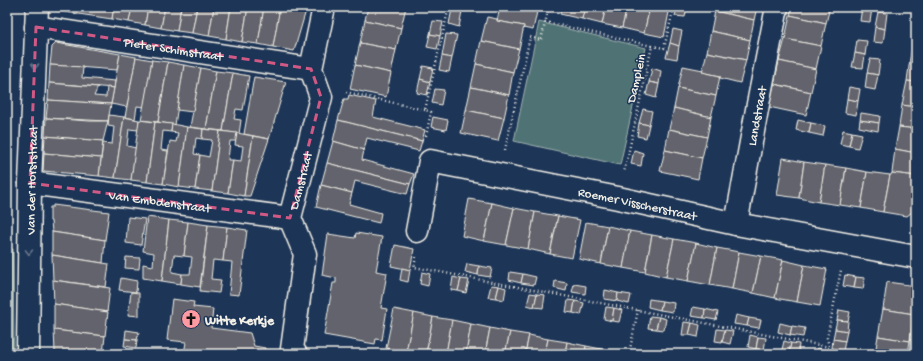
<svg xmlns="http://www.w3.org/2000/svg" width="923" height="361" viewBox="0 0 923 361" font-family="'Gochi Hand',sans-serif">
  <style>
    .green { fill: #4f7375; stroke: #a2b2ae }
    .building { fill: #62646c; stroke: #f4f1e8 }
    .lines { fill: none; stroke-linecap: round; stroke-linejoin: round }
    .street-casing { stroke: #f4f1e8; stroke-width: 25 }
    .path { stroke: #f4f1e8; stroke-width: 2.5; stroke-dasharray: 1 3; stroke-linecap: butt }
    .street { stroke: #1d3557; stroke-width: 22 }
    .oneway { stroke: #68778a }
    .marked { fill: none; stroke: #d15985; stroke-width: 3; stroke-dasharray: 8 5; stroke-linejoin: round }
    .labels { text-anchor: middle; stroke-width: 3; stroke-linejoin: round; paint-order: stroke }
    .street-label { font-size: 13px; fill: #f4f1e8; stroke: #1d3557 }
    .poi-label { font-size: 13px; font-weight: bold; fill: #f4f1e8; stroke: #1d3557; text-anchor: start }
  </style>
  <rect width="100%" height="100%" fill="#1d3557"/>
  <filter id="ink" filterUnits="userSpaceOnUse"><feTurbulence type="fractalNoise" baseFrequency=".025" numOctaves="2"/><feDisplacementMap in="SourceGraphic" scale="8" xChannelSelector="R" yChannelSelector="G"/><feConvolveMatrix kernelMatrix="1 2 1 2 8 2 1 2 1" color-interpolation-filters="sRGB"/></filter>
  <g filter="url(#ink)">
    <g class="green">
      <polygon points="539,22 646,48 620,165 514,141"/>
      <polygon points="7,249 13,249 14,354 7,354"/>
    </g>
    <g class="building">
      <polygon points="52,7 114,7 112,19 52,10"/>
      <polygon points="114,7 132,7 129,22 112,19"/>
      <polygon points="132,7 148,7 145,25 129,22"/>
      <polygon points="148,7 165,7 161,28 145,25"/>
      <polygon points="165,7 181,7 177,31 161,28"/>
      <polygon points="181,7 197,7 192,33 177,31"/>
      <polygon points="197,7 214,7 209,36 192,33"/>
      <polygon points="214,7 231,7 226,39 209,36"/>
      <polygon points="231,7 248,7 242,42 226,39"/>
      <polygon points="248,7 264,7 258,44 242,42"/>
      <polygon points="264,7 280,8 273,47 258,44"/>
      <polygon points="280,7 307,7 294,51 273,47"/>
      <polygon points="368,7 406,7 401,28 365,20"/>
      <polygon points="452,7 463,7 462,11 452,9"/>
      <polygon points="500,7 538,7 533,30 523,28 524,26 497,21"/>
      <polygon points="562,7 585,7 582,19 560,14"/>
      <polygon points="585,7 606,7 602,24 582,19"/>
      <polygon points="606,7 627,7 622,28 602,24"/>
      <polygon points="627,7 650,7 644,33 622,28"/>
      <polygon points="650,7 670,7 664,37 644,33"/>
      <polygon points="677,7 687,7 685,17 675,16"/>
      <polygon points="716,7 757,7 754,20 715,11"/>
      <polygon points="792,7 830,7 826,23 790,15"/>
      <polygon points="862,7 872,8 870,22 860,21"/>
      <polygon points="452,9 462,11 459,27 449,24"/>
      <polygon points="715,11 754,20 750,40 711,31"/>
      <polygon points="878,12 887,13 885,29 875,27"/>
      <polygon points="790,15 826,23 821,46 785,39"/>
      <polygon points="487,17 497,19 497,21 524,26 519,49 481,41"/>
      <polygon points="916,18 916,34 914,34"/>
      <polygon points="365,20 401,28 396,50 360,43"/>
      <polygon points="433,21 443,22 440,36 430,34"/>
      <polygon points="875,27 885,29 883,43 873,42"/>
      <polygon points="673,29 682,31 679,46 670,43"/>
      <polygon points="711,31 750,40 746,60 707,52"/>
      <polygon points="430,34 440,36 437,49 427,47"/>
      <polygon points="446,34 457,35 452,58 442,56"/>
      <polygon points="914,34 916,34 916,59 910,59"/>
      <polygon points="785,39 821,46 816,69 779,61"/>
      <polygon points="857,40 867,41 865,55 855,53"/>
      <polygon points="481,41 519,49 513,72 476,64"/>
      <polygon points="56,43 120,54 117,70 50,65 52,47"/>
      <polygon points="360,43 396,50 391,73 355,65"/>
      <polygon points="670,43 679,46 677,59 666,57"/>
      <polygon points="707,52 746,60 740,83 720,78 720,76 702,72"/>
      <polygon points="855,53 865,55 863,68 852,67"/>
      <polygon points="120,54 136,57 127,107 111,104"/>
      <polygon points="442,56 452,58 449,72 439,70"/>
      <polygon points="136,57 152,60 144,107 137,106 135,119 125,117"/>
      <polygon points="870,59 880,60 878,75 867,73"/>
      <polygon points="910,59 916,59 916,82 907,81"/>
      <polygon points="152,60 168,62 158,122 141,120"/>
      <polygon points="779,61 816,69 811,92 774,84"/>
      <polygon points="168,62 184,65 175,125 158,122"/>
      <polygon points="476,64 513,72 509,95 471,87"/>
      <polygon points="50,65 83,67 82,78 115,81 114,88 49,83"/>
      <polygon points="184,65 201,68 193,112 177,110"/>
      <polygon points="355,65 391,73 386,97 350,89"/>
      <polygon points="423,66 433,68 430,82 420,79"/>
      <polygon points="683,66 703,70 702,72 720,76 716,96 678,88"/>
      <polygon points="201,68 216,71 206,129 190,127"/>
      <polygon points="652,68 661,71 659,84 649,82"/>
      <polygon points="216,71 233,73 223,131 206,129"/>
      <polygon points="233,73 249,76 243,110 236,109 234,119 241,120 239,134 223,131"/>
      <polygon points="867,73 878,75 875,90 865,88"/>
      <polygon points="254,77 286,82 269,139 244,134"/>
      <polygon points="420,79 430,82 427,95 417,93"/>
      <polygon points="907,81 916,82 916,107 902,105"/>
      <polygon points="649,82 659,84 656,98 646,95"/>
      <polygon points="49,83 98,87 94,96 106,97 107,87 114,88 111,104 48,100"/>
      <polygon points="774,84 811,92 806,115 769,107"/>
      <polygon points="471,87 509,95 504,118 466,110"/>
      <polygon points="849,87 860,89 858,101 847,99"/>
      <polygon points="678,88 716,96 711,117 674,108"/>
      <polygon points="435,89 444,90 441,105 432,103"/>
      <polygon points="349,95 376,101 373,117 425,130 422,141 338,120 344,99 348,99"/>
      <polygon points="847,99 858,101 856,115 845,113"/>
      <polygon points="48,100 111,104 108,121 46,118"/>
      <polygon points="902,105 916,107 916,129 899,127"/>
      <polygon points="674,108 711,117 707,137 669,129"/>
      <polygon points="643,109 652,111 649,125 639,123"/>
      <polygon points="466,110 504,118 498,141 461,133"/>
      <polygon points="861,113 880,116 879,123 860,120"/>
      <polygon points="109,115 124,117 115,178 99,176 103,143 112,144 114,127 108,126"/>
      <polygon points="124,117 139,120 138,130 129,129 127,146 136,148 131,180 115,178"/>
      <polygon points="433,117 448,120 446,130 431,127"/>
      <polygon points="46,118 90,121 108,121 103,141 45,136"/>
      <polygon points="139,120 155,122 147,182 131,180"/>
      <polygon points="338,120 422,141 419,151 367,138 364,150 333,141"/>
      <polygon points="798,120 811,123 809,133 796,130"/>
      <polygon points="860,120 879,123 878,131 859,127"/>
      <polygon points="155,122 172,124 171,132 163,131 161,150 168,151 163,184 147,182"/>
      <polygon points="639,123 649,125 646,138 637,136"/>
      <polygon points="811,123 825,126 823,136 809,133"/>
      <polygon points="172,124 187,127 179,187 163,184 170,141 176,142 178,133 171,132"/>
      <polygon points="187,127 203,129 202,139 196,138 194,154 200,155 195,189 179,187"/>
      <polygon points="899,127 916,129 916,153 895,149"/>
      <polygon points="203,129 220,131 212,191 195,189 200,155 209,157 212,140 202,139"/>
      <polygon points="669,129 707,137 702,158 665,150"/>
      <polygon points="843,130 852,132 849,146 840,144"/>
      <polygon points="220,131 237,133 236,141 230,141 228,160 233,160 228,193 212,191"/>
      <polygon points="852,132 862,134 858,148 849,146"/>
      <polygon points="237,133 253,136 244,196 228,193 233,160 241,161 243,146 235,145"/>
      <polygon points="45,136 103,141 101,158 44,153"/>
      <polygon points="253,136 269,139 250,196 244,196"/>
      <polygon points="333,141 364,150 362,160 414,174 410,184 327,163"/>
      <polygon points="895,149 916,153 916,176 892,173"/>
      <polygon points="634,150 643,153 641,166 631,164"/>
      <polygon points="665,150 702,158 698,179 660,171"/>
      <polygon points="44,153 101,158 99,176 43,171"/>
      <polygon points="783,158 804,162 799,198 777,195"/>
      <polygon points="804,162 825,165 819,202 799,198"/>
      <polygon points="327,163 410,184 407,194 355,181 352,193 321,185"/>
      <polygon points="825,165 846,168 840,205 819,202"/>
      <polygon points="846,168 867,172 861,208 840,205"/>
      <polygon points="867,172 890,175 883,212 861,208"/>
      <polygon points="892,173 916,176 916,209 907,216 883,212 890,175 891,175"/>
      <polygon points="321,185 352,193 349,204 381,213 379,223 316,207"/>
      <polygon points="469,199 492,203 484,241 462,236"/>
      <polygon points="492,203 514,208 506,245 484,241"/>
      <polygon points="53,205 109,212 105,240 52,232 51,221 50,221 50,207 53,207"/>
      <polygon points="514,208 535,212 528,249 506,245"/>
      <polygon points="535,212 558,216 550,254 528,249"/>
      <polygon points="558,216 580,220 572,258 550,254"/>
      <polygon points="128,217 145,219 141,245 126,243"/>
      <polygon points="147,217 169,220 162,281 143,278 143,264 153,266 154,253 143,251"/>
      <polygon points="169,220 188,222 184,256 174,255 172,272 182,274 181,284 162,281"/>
      <polygon points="188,222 208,225 200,287 181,284 182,274 190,274 192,257 184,256"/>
      <polygon points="586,222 608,226 601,264 579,259"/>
      <polygon points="208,225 227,227 223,261 213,260 211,279 221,280 219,293 200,291"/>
      <polygon points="608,226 630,231 623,268 601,264"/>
      <polygon points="227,227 247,230 239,295 229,294 232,262 223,261"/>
      <polygon points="630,231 652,235 645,272 623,268"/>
      <polygon points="52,232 105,240 103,263 52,255"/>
      <polygon points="356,233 382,237 376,271 387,273 381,308 387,309 382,340 376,339 375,344 324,335 333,283 336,283 336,278 322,275 328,234 355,238"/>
      <polygon points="652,235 674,239 666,277 645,272"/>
      <polygon points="674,239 696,243 688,281 666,277"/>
      <polygon points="696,243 717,248 710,285 688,281"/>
      <polygon points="395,245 414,249 410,270 391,266"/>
      <polygon points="717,248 739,252 732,289 710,285"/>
      <polygon points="739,252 761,256 753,293 732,289"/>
      <polygon points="52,255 109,264 106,287 53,280"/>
      <polygon points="761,256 783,260 775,298 753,293"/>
      <polygon points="126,257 140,258 139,269 125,268"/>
      <polygon points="783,260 804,265 797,302 775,298"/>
      <polygon points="467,264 479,266 478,275 465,272"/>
      <polygon points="804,265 827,269 820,306 797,302"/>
      <polygon points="479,266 492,268 490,277 478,275"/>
      <polygon points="402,268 410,270 408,282 400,280"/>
      <polygon points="422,272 430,274 428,286 420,284"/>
      <polygon points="510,272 523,274 521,283 509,280"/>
      <polygon points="523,274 536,277 534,285 521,283"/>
      <polygon points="845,275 856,277 854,288 843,286"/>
      <polygon points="453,277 461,279 458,291 451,290"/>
      <polygon points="856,277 865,278 863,289 854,288"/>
      <polygon points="121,278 137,281 136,292 119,290"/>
      <polygon points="461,279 469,280 466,293 458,291"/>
      <polygon points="53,280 110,288 107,312 54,304"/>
      <polygon points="555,281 567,283 566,291 554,288"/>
      <polygon points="887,282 916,286 916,304 914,314 883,309"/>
      <polygon points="574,284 586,286 585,294 572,292"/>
      <polygon points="491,285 499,286 496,298 488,297"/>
      <polygon points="499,286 506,288 504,300 496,298"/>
      <polygon points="605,290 618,293 617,301 604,299"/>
      <polygon points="131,292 139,293 139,316 128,315"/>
      <polygon points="530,293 537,294 534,307 527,305"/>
      <polygon points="618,293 631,295 629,304 617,301"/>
      <polygon points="537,294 545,295 543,308 534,307"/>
      <polygon points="172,299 194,302 193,307 213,309 211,328 250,333 254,346 265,348 264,354 184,354 186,342 167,340"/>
      <polygon points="649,299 662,301 660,310 648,307"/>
      <polygon points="568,300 575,301 573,313 566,312"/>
      <polygon points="575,301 584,303 581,315 573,313"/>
      <polygon points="662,301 674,303 673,312 660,310"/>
      <polygon points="54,304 108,312 105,336 54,330"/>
      <polygon points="606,307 614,308 612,321 604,319"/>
      <polygon points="693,307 705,309 704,318 691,316"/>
      <polygon points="614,308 622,310 619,322 612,321"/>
      <polygon points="394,309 414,313 406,352 386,348"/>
      <polygon points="705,309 718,312 716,320 704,318"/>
      <polygon points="883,309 914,314 910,341 878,336"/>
      <polygon points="839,310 850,312 848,321 837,320"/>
      <polygon points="414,313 433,317 426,354 406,352"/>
      <polygon points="736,315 749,318 747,326 734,324"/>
      <polygon points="650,316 659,317 656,329 648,328"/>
      <polygon points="433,317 452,320 446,354 426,354"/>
      <polygon points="659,317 666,319 664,330 656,329"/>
      <polygon points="749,318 761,320 759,328 747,326"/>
      <polygon points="452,320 471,324 466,354 446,354"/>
      <polygon points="837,320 848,321 847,331 835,329"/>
      <polygon points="684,322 692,323 689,335 682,335"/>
      <polygon points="692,323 700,325 698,337 689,335"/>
      <polygon points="780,323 792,326 790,335 778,332"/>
      <polygon points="471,324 490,328 485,354 466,354"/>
      <polygon points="792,326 805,328 803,337 790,335"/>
      <polygon points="490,328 510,332 505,354 485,354"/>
      <polygon points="717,329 725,330 722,342 715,341"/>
      <polygon points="835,329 847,331 845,341 833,339"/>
      <polygon points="54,330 105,336 103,354 66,354 55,352"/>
      <polygon points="126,330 139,332 137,340 125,339"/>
      <polygon points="725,330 733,331 730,344 722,342"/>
      <polygon points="510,332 529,335 525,354 505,354"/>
      <polygon points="529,335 548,339 545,354 525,354"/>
      <polygon points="750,335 758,337 756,349 748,347"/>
      <polygon points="878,336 910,341 908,354 875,354"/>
      <polygon points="758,337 766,338 764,350 756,349"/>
      <polygon points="125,339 137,340 136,348 124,346"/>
      <polygon points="548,339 567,342 565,354 545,354"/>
      <polygon points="833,339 845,341 843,351 832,348"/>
      <polygon points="784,341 791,343 789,354 781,354"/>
      <polygon points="567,342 586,346 585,354 565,354"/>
      <polygon points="791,343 799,344 798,354 789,354"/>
      <polygon points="586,346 606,350 605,354 585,354"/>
      <polygon points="817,348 826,350 825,354 816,354"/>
      <polygon points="606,350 627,354 605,354"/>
    </g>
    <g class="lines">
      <defs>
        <g id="street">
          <path id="s1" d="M36,27L311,69"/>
          <path id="s2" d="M30,183L290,218"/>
          <path id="s3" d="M736,224L758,104L777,7"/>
          <path id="s4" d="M417,231L430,161L618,198L736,224L916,257"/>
          <path id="s5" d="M28,354L30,183L37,7"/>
          <path id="s6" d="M296,354L292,349L305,254L290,218L321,97L311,69L324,7"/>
        </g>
      </defs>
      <use href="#street" class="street-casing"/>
      <g class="path">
        <polyline points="545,22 652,46 624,173"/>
        <polyline points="652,46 664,48 674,7"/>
        <polyline points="346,92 425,110"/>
        <polyline points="426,136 431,112 425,110 449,7"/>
        <polyline points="505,150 530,37 541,40 549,7"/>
        <polyline points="416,257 414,267 829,347"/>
        <polyline points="629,354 638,310"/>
        <polyline points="828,354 829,347 827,338 841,270"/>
      </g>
      <use href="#street" class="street"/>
    </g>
    <defs><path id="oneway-chevron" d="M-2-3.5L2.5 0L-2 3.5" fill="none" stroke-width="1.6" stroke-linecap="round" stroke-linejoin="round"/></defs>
    <g class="oneway">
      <use href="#oneway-chevron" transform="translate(35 66) rotate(92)"/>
      <use href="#oneway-chevron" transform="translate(29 252) rotate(91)"/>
    </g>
  </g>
  <path class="marked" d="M36,27L311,69L321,97L290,218L30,183Z"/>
  <defs>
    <symbol id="church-disc" viewBox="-11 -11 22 22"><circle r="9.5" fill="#ff9aa2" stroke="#1d3557"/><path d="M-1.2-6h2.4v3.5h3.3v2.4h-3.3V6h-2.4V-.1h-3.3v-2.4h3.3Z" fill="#111"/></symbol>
  </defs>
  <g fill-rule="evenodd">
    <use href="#church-disc" x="180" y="308" width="22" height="22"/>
  </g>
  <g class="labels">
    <g class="street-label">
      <text dy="5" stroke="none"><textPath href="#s1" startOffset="139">Pieter Schimstraat</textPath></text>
      <text transform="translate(635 78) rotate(-77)" y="5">Damplein</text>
      <text dy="5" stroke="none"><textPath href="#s3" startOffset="110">Landstraat</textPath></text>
      <text dy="5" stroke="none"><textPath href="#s5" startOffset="174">Van der Horststraat</textPath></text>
      <text dy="5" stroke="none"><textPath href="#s6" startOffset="180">Damstraat</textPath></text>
      <text dy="5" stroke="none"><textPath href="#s2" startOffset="131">Van Embdenstraat</textPath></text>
      <text dy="5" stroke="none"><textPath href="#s4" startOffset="283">Roemer Visscherstraat</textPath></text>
    </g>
    <g class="poi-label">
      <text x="205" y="324">Witte Kerkje</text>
    </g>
  </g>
  <rect width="923" height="361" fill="none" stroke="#1d3557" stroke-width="24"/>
  <rect x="12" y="12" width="899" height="337" fill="none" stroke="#f4f1e8" stroke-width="1.5" filter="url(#ink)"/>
</svg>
